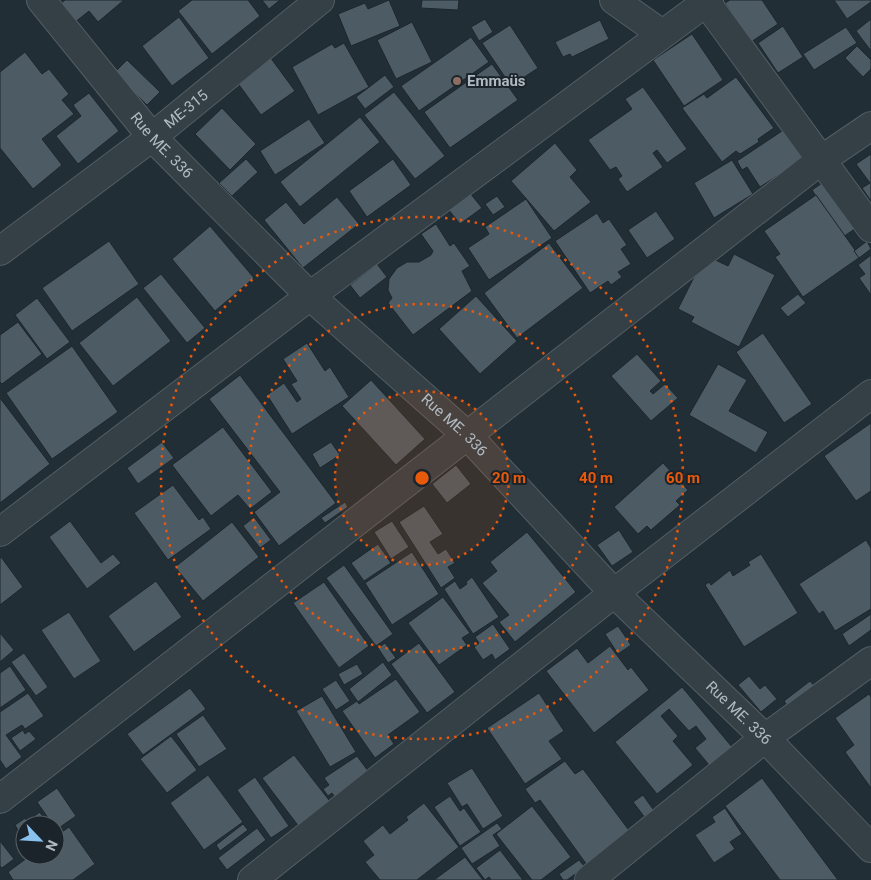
<svg xmlns="http://www.w3.org/2000/svg" width="871" height="880" viewBox="0 0 871 880" font-family="Roboto,sans-serif">
  <style>
    .building { fill: #4d5b64; stroke: #1d262d }
    .lines { fill: none; stroke-linecap: round; stroke-linejoin: round }
    .minor-casing { stroke: #535d64; stroke-width: 30 }
    .minor { stroke: #353f46; stroke-width: 28 }
    .ring { fill: none; stroke: #e8590c; stroke-width: 2.5; stroke-dasharray: 2.5 5 }
    .education-dot { fill: #8d6e63; stroke: #1b242b; stroke-width: 2 }
    .labels { text-anchor: middle; stroke-width: 4; stroke-linejoin: round; paint-order: stroke }
    .poi-label { font-size: 15px; font-weight: bold; fill: #b0bac3; stroke: #1b242b; text-anchor: start }
    .street-label { font-size: 15px; fill: #b0bac3; stroke: #1b242b }
    .centre { fill: #e8590c; stroke: #1b242b; stroke-width: 2.5 }
    .ring-label { font-size: 15px; text-anchor: middle; font-weight: bold; fill: #e8590c; stroke: #1b242b; stroke-width: 4; stroke-linejoin: round; paint-order: stroke }
  </style>
  <rect width="100%" height="100%" fill="#222e36"/>
  <g class="building">
    <polygon points="65,0 124,0 98,22 89,11 74,23 59,5"/>
    <polygon points="192,0 248,0 260,16 212,54 178,11"/>
    <polygon points="262,0 280,0 269,9"/>
    <polygon points="389,0 400,26 351,46 338,14 365,3 368,9"/>
    <polygon points="422,0 459,0 458,10 421,8"/>
    <polygon points="730,0 762,0 778,24 751,42 725,3"/>
    <polygon points="834,0 871,0 871,2 847,19"/>
    <polygon points="179,17 209,58 172,86 142,46"/>
    <polygon points="485,19 493,32 479,41 471,27"/>
    <polygon points="871,19 871,51 856,31"/>
    <polygon points="600,20 609,39 572,57 570,54 563,57 555,42"/>
    <polygon points="412,22 432,62 396,79 377,40"/>
    <polygon points="510,25 538,68 511,86 482,43"/>
    <polygon points="783,26 803,57 778,73 758,43"/>
    <polygon points="846,27 857,43 814,70 803,54"/>
    <polygon points="692,34 723,80 684,106 653,60"/>
    <polygon points="471,37 489,62 419,111 401,86"/>
    <polygon points="344,43 369,87 318,115 292,67 332,44 335,48"/>
    <polygon points="857,46 871,60 871,69 863,77 845,58"/>
    <polygon points="25,52 42,74 49,69 69,94 62,100 74,114 42,139 62,165 33,189 0,148 0,72"/>
    <polygon points="270,57 295,91 261,115 237,82"/>
    <polygon points="127,60 160,92 147,105 114,73"/>
    <polygon points="492,64 518,100 450,148 424,112"/>
    <polygon points="385,75 394,87 365,109 356,97"/>
    <polygon points="736,77 774,128 758,139 759,142 740,154 736,151 722,162 682,108 704,94 707,98"/>
    <polygon points="643,87 687,149 667,163 657,150 653,153 663,167 627,192 618,179 622,176 616,167 610,170 588,140 632,109 625,99"/>
    <polygon points="394,92 445,156 415,179 364,115"/>
    <polygon points="89,93 119,131 78,164 56,136 81,116 73,105"/>
    <polygon points="222,108 256,144 230,170 195,134"/>
    <polygon points="360,117 380,142 300,207 280,182"/>
    <polygon points="309,119 325,143 275,175 260,151"/>
    <polygon points="785,129 804,159 760,187 747,167 742,170 737,161"/>
    <polygon points="555,143 577,170 570,177 591,202 554,231 511,181"/>
    <polygon points="871,154 871,201 862,188 870,183 856,164"/>
    <polygon points="246,159 258,172 232,196 219,183"/>
    <polygon points="393,159 411,185 367,217 349,191"/>
    <polygon points="732,160 753,194 714,218 694,183"/>
    <polygon points="825,181 856,228 843,237 812,190"/>
    <polygon points="470,193 482,208 460,224 448,209"/>
    <polygon points="816,195 860,257 803,297 775,257 780,254 764,231"/>
    <polygon points="497,196 505,207 493,215 485,204"/>
    <polygon points="337,197 359,224 303,268 264,220 286,202 304,224"/>
    <polygon points="526,199 552,238 489,280 468,248 489,234 485,227"/>
    <polygon points="656,211 675,239 647,258 628,230"/>
    <polygon points="597,213 603,223 609,219 627,245 621,249 631,264 618,272 622,277 611,285 608,281 590,293 555,241"/>
    <polygon points="436,224 450,246 454,243 470,266 462,271 472,291 413,335 388,303 392,298 388,290 389,279 397,268 407,262 419,262 431,255 433,251 421,234"/>
    <polygon points="210,226 254,278 215,311 172,259"/>
    <polygon points="109,241 139,284 72,331 42,288"/>
    <polygon points="867,241 871,249 859,258 854,251"/>
    <polygon points="549,243 583,288 517,338 484,293"/>
    <polygon points="734,254 775,275 739,347 691,322 694,317 678,309 705,255 728,266"/>
    <polygon points="871,255 871,295 859,278 865,274 858,265"/>
    <polygon points="377,264 387,277 360,298 350,285"/>
    <polygon points="161,274 205,328 187,343 143,288"/>
    <polygon points="798,294 806,303 788,317 780,308"/>
    <polygon points="476,296 517,341 480,374 439,329"/>
    <polygon points="137,297 171,341 113,386 79,343"/>
    <polygon points="37,298 70,342 47,359 15,315"/>
    <polygon points="18,322 42,354 2,384 0,382 0,335"/>
    <polygon points="763,333 812,404 784,423 736,352"/>
    <polygon points="307,343 325,371 330,367 349,397 292,434 267,395 284,383 297,402 301,399 291,384 297,381 283,359"/>
    <polygon points="72,346 118,412 52,459 6,393"/>
    <polygon points="637,354 661,381 650,391 653,394 665,384 678,398 651,421 611,376"/>
    <polygon points="718,364 747,380 729,411 768,432 756,453 689,415"/>
    <polygon points="240,375 336,503 279,546 254,512 280,492 209,399"/>
    <polygon points="371,380 425,439 396,465 342,406"/>
    <polygon points="0,398 50,464 0,503"/>
    <polygon points="871,423 871,491 856,501 824,456"/>
    <polygon points="223,427 272,492 250,509 238,495 211,516 172,465"/>
    <polygon points="162,442 174,458 138,484 127,468"/>
    <polygon points="331,442 340,455 320,468 312,454"/>
    <polygon points="663,463 688,490 676,501 680,505 651,530 647,526 638,534 614,507"/>
    <polygon points="456,465 471,484 447,503 432,484"/>
    <polygon points="173,485 199,520 203,517 211,529 168,560 134,513"/>
    <polygon points="345,502 348,507 325,523 321,518"/>
    <polygon points="424,506 443,534 430,542 438,554 446,549 455,563 448,567 455,578 441,588 399,522"/>
    <polygon points="254,517 271,540 260,548 243,526"/>
    <polygon points="70,521 101,563 113,554 121,563 87,589 49,537"/>
    <polygon points="392,521 409,547 391,559 374,532"/>
    <polygon points="232,522 259,557 203,601 175,567"/>
    <polygon points="619,530 633,552 612,566 597,545"/>
    <polygon points="527,532 576,592 515,642 499,622 509,615 482,583 497,571 490,562"/>
    <polygon points="866,540 871,548 871,609 835,631 823,611 819,614 799,584"/>
    <polygon points="378,544 391,563 364,581 351,563"/>
    <polygon points="412,552 439,594 392,625 365,583"/>
    <polygon points="761,554 798,613 744,647 705,585 709,582 711,585 730,570 733,576 750,565 748,562"/>
    <polygon points="1,557 23,587 0,605 0,558"/>
    <polygon points="344,565 393,634 376,646 326,578"/>
    <polygon points="472,577 499,617 473,634 444,589 455,581 460,589 467,584 466,582"/>
    <polygon points="156,581 182,617 134,652 108,616"/>
    <polygon points="324,582 369,646 339,668 293,603"/>
    <polygon points="443,597 470,633 462,638 467,645 439,665 408,623"/>
    <polygon points="69,612 101,661 74,679 41,630"/>
    <polygon points="871,614 871,630 849,646 842,634"/>
    <polygon points="493,624 510,649 495,660 492,654 483,660 474,647 479,643 475,637"/>
    <polygon points="618,626 631,645 618,654 605,634"/>
    <polygon points="0,633 14,650 0,662"/>
    <polygon points="385,643 396,658 388,663 378,648"/>
    <polygon points="419,643 455,692 427,713 391,664"/>
    <polygon points="610,646 628,670 631,667 649,690 594,733 546,671 577,648 588,663"/>
    <polygon points="24,653 48,687 36,696 11,662"/>
    <polygon points="383,662 392,675 358,702 349,689"/>
    <polygon points="357,664 363,674 344,685 338,674"/>
    <polygon points="10,666 26,690 0,708 0,673"/>
    <polygon points="749,676 760,689 765,685 777,699 761,712 738,685"/>
    <polygon points="396,679 420,712 388,735 394,744 375,758 342,711 357,701 359,704"/>
    <polygon points="336,680 350,701 336,710 322,689"/>
    <polygon points="810,681 816,688 789,708 784,701"/>
    <polygon points="682,687 732,747 709,765 695,748 706,739 696,726 689,731 669,709 661,716 678,736 673,741 693,765 657,794 615,742"/>
    <polygon points="190,688 206,709 143,755 127,734"/>
    <polygon points="28,693 44,716 25,729 22,725 6,735 22,757 6,769 0,760 0,712"/>
    <polygon points="539,693 564,731 549,741 562,759 525,784 487,728"/>
    <polygon points="869,694 871,697 871,788 845,752 854,745 835,718"/>
    <polygon points="322,696 356,752 330,767 296,711"/>
    <polygon points="203,715 227,749 199,767 176,734"/>
    <polygon points="23,730 25,734 29,731 36,739 20,751 11,738"/>
    <polygon points="171,736 197,770 167,793 140,759"/>
    <polygon points="294,755 332,804 300,828 262,778"/>
    <polygon points="357,756 371,775 336,799 332,793 328,796 323,789 329,785 324,778"/>
    <polygon points="565,761 575,774 583,769 631,833 587,865 540,800 535,803 525,789"/>
    <polygon points="472,768 503,816 483,829 467,804 462,807 447,783"/>
    <polygon points="208,775 243,822 204,850 170,803"/>
    <polygon points="255,777 289,826 271,838 237,790"/>
    <polygon points="762,778 838,880 780,880 725,806"/>
    <polygon points="57,788 76,816 56,830 55,825 53,825 37,802"/>
    <polygon points="643,795 655,812 646,819 633,802"/>
    <polygon points="450,796 460,811 464,808 481,832 460,846 434,807"/>
    <polygon points="424,803 459,847 417,880 380,880 365,862 374,855 363,841 383,825 390,834 408,820 406,817"/>
    <polygon points="532,806 571,857 541,880 532,880 496,834"/>
    <polygon points="725,808 742,834 730,842 735,849 714,863 695,835 715,822 712,817"/>
    <polygon points="40,812 47,825 39,825 34,816"/>
    <polygon points="25,818 29,825 25,825 25,842 15,825"/>
    <polygon points="497,823 502,829 493,835 500,846 472,864 461,848"/>
    <polygon points="243,824 248,830 220,851 216,845"/>
    <polygon points="69,827 95,864 73,880 13,880 8,872 31,855 55,855 55,837"/>
    <polygon points="257,828 266,840 227,870 218,858"/>
    <polygon points="0,841 14,859 2,868 0,866"/>
    <polygon points="500,850 523,880 491,880 489,877 485,880 476,868"/>
    <polygon points="465,857 483,880 434,880"/>
    <polygon points="579,860 585,867 567,880 563,880 559,874"/>
  </g>
  <g class="lines">
    <defs>
      <g id="minor">
        <path id="s1" d="M41,0L152,137L310,296L468,436L614,593L765,738L871,848"/>
        <polyline points="614,0 662,34"/>
        <polyline points="706,2 871,228"/>
        <path id="s2" d="M0,251L152,137L320,0"/>
        <polyline points="0,532 310,296 709,0"/>
        <polyline points="0,799 821,160 871,126"/>
        <polyline points="252,880 614,593 871,394"/>
        <polyline points="589,880 765,738 871,661"/>
      </g>
    </defs>
    <use href="#minor" class="minor-casing"/>
    <use href="#minor" class="minor"/>
  </g>
  <circle cx="422" cy="478" r="87" fill="#e8590c" fill-opacity=".12"/>
  <g class="ring">
    <circle cx="422" cy="478" r="87"/>
    <circle cx="422" cy="478" r="174"/>
    <circle cx="422" cy="478" r="261"/>
  </g>
  <circle class="education-dot" cx="457" cy="81" r="5"/>
  <g class="labels">
    <g class="poi-label">
      <text x="467" y="86">Emmaüs</text>
    </g>
    <g class="street-label">
      <text dy="5" stroke="none"><textPath href="#s2" startOffset="234">ME-315</textPath></text>
      <text dy="5" stroke="none"><textPath href="#s1" startOffset="189">Rue ME. 336</textPath></text>
      <text dy="5" stroke="none"><textPath href="#s1" startOffset="594">Rue ME. 336</textPath></text>
      <text dy="5" stroke="none"><textPath href="#s1" startOffset="999">Rue ME. 336</textPath></text>
    </g>
  </g>
  <circle cx="422" cy="478" r="8" class="centre"/>
  <g class="ring-label">
    <text x="509" y="483">20 m</text>
    <text x="596" y="483">40 m</text>
    <text x="683" y="483">60 m</text>
  </g>
  <g transform="translate(40 840) rotate(115)"><circle r="24" fill="#1b242b" stroke="#576068"/>
  <path d="M0-4L9 19L0 12L-9 19Z" fill="#89c2ee"/>
  <text y="-8" font-size="14" font-weight="bold" text-anchor="middle" fill="#b0bac3">N</text>
  </g>
</svg>
